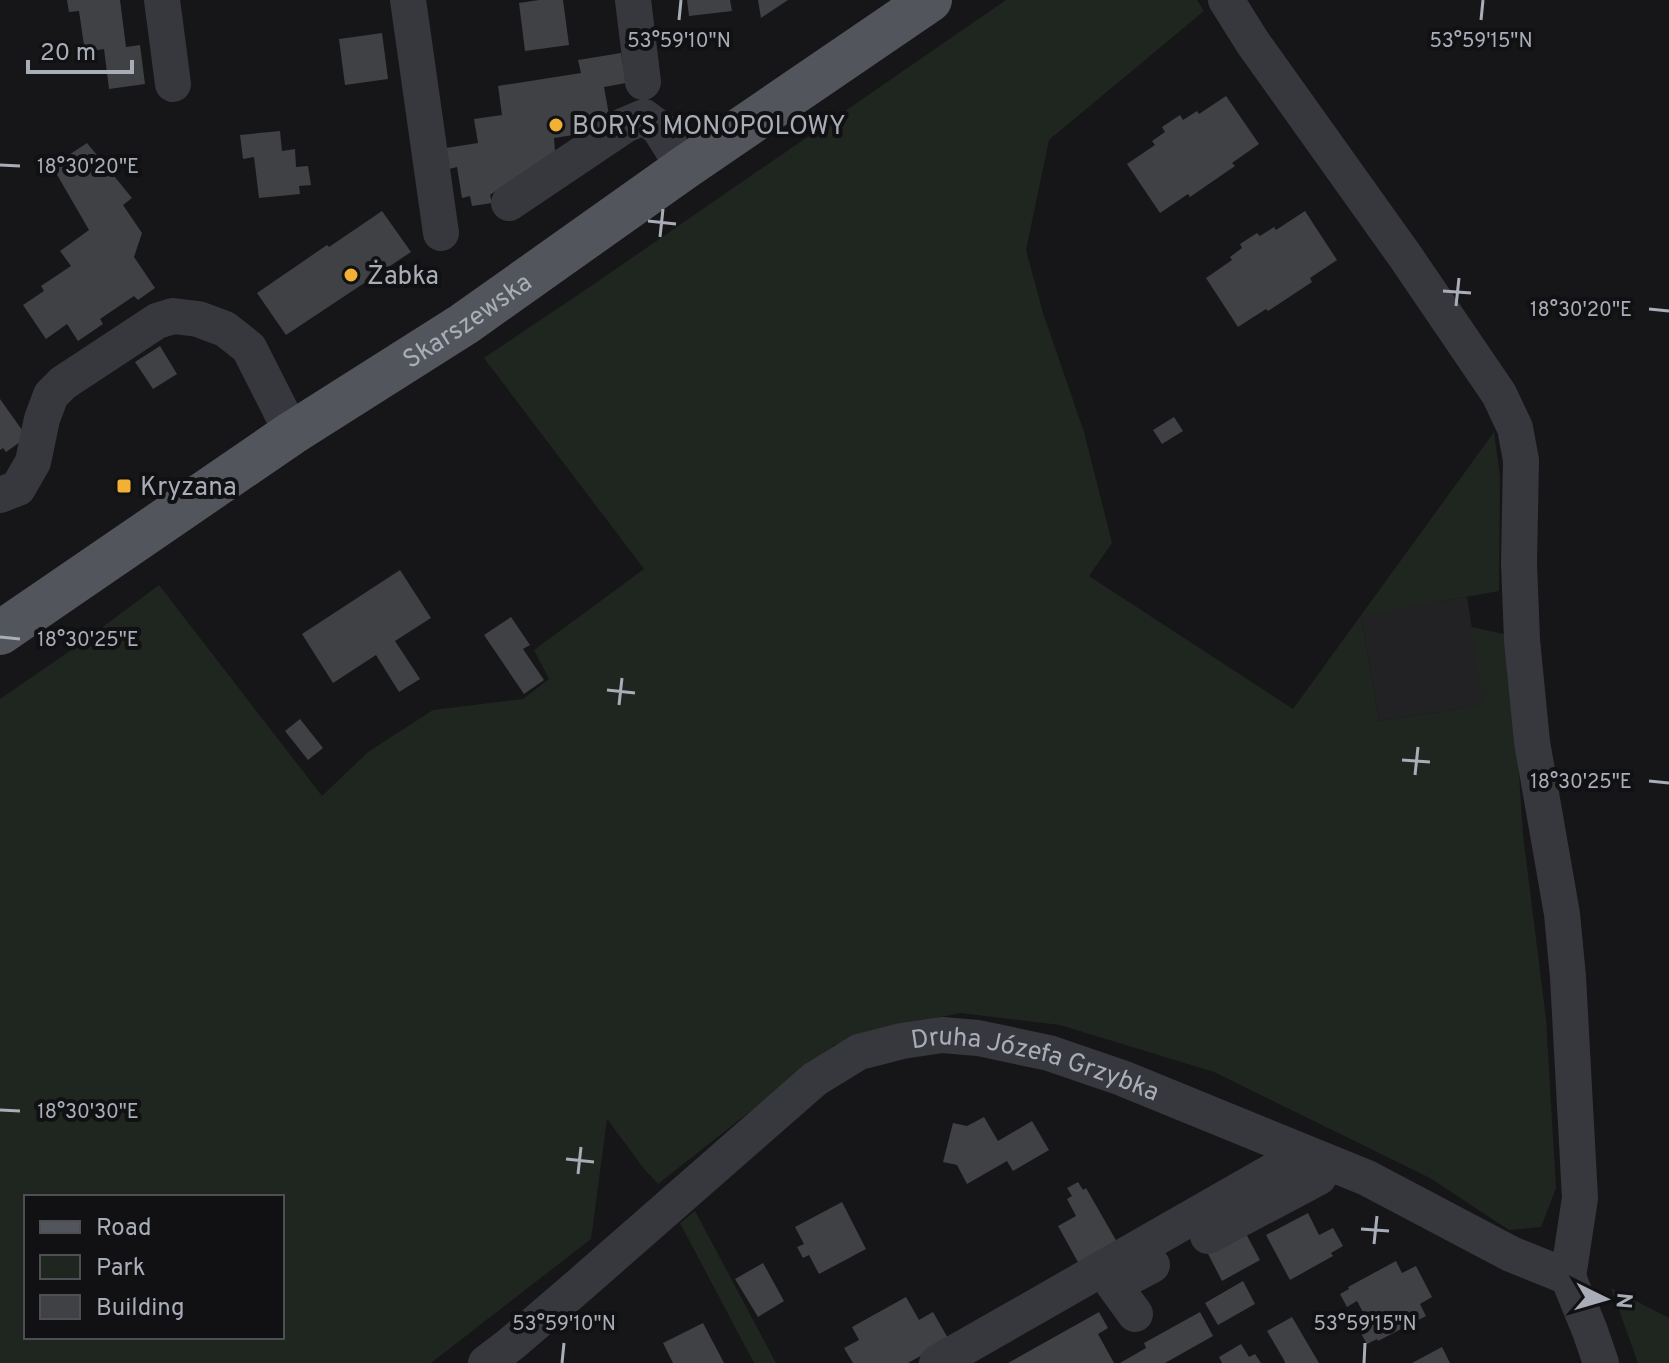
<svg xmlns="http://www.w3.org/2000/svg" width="1669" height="1363" viewBox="0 0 1669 1363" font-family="Overpass,sans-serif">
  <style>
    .built { fill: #222225 }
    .green { fill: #1e261f; fill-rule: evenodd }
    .building { fill: #404145 }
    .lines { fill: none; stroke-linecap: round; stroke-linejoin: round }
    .minor { stroke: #37383d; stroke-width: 36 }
    .major { stroke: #53555c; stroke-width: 44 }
    .ticks { fill: none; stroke: #a8adb8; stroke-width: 3 }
    .poi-dot { fill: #f2b134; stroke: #111113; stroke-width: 3 }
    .labels { text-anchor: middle; stroke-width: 8; stroke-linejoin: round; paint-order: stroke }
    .poi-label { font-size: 26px; fill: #a8adb8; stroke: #111113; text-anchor: start }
    .street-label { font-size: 26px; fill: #a8adb8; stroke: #111113 }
    .ticks-label { font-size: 20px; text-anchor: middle; fill: #a8adb8; stroke: #111113; stroke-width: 8; stroke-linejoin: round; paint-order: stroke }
  </style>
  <rect width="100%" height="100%" fill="#161618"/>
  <polygon class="built" points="1467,597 1484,705 1379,721 1361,615"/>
  <g class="green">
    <path d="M1006,0H1197L1204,11L1049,140L1026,250L1043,313L1084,432L1112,543L1089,576L1293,709L1494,432L1500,477L1499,591L1361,616L1379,721L1483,705L1471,627L1508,635L1516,728L1523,835L1546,1019L1556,1188L1541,1227L1509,1230L1430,1178L1214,1072L1060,1025L960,1013L867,1033L833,1046L658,1184L645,1170L607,1119L591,1239L431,1363H0V699L80,644L159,585L322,796L368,752L433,710L523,699L549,679L534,650L644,569L484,358L594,284ZM26,1197H282V1337H26Z"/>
    <polygon points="695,1211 776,1363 754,1363 680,1223"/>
    <polygon points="1611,1288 1669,1318 1669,1363 1638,1363"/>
  </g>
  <g class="building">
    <polygon points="67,0 120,0 126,47 140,45 145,84 109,89 104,49 85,52 79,11 69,12"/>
    <polygon points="539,0 563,0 569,45 525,51 519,3"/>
    <polygon points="687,0 730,0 732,11 689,16"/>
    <polygon points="758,0 788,0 761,18"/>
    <polygon points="382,33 388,79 345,85 339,39"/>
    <polygon points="621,53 626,83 604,87 609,115 580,134 554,138 555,151 490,195 492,203 472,206 470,196 462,198 457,167 449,169 446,148 478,143 474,119 502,115 498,86 581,73 578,60"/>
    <polygon points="1226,96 1259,144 1232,163 1235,166 1190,197 1188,194 1160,213 1127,164 1155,145 1152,141 1165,132 1162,127 1180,115 1183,120 1197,111 1199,114"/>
    <polygon points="280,131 282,151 295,149 296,167 308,166 311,185 299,186 300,194 259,198 254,157 243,159 240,135"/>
    <polygon points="87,143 132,198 123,205 142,233 134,257 155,288 138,300 134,296 100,319 103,324 78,341 67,324 46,339 23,305 44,291 41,286 71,266 60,251 89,230 52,166"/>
    <polygon points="382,211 411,252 286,335 257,293 327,245 329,247"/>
    <polygon points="1305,211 1337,260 1310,278 1312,282 1268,311 1266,309 1238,327 1206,278 1232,260 1230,257 1242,248 1240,244 1257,233 1260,236 1274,227 1276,230"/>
    <polygon points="160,346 177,374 153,389 135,362"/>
    <polygon points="0,399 27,437 6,452 3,448 0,450"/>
    <polygon points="1174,417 1183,431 1162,444 1153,430"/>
    <polygon points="400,570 431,618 395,641 420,679 399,692 376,655 333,683 302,634"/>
    <polygon points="511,617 530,645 523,649 544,680 524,694 484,635"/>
    <polygon points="300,719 323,748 308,760 285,731"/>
    <polygon points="984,1117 998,1141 1032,1121 1049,1150 1013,1171 1007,1161 967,1184 957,1165 943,1162 953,1123 967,1126"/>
    <polygon points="1078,1182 1083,1190 1086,1188 1117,1242 1079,1264 1058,1226 1076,1216 1067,1199 1072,1196 1067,1188"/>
    <polygon points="842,1202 866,1249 819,1274 809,1255 803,1258 797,1247 804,1244 795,1227"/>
    <polygon points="1308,1213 1319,1235 1333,1228 1343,1246 1331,1253 1333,1256 1290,1280 1266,1235"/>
    <polygon points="1244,1230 1260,1260 1222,1281 1206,1250"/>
    <polygon points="1396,1261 1402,1273 1416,1266 1432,1297 1420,1304 1426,1316 1378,1341 1377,1339 1367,1344 1360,1332 1370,1326 1364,1314 1357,1301 1347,1307 1340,1294 1349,1289 1348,1287"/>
    <polygon points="763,1263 784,1301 758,1317 735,1279"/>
    <polygon points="1243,1281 1255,1304 1218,1325 1205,1303"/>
    <polygon points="906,1297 919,1320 933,1312 949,1340 908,1363 853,1363 844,1348 859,1340 852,1327"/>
    <polygon points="1099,1312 1108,1328 1098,1334 1114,1363 1008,1363"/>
    <polygon points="1200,1312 1213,1336 1165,1363 1120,1363 1146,1348 1144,1343"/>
    <polygon points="1292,1317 1309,1346 1319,1363 1285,1363 1284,1360 1267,1331"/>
    <polygon points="703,1323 724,1363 673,1363 663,1343"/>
    <polygon points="1241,1344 1249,1357 1255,1354 1261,1363 1222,1363 1219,1357"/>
    <polygon points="1442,1347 1450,1363 1412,1363"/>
  </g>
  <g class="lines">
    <g class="minor">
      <polyline points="162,0 173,84"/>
      <polyline points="408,0 441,233"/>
      <polyline points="633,0 643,82"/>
      <polyline points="1226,0 1253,43 1405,256 1499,394 1515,428 1521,460 1519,563 1522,640 1532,742 1562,914 1568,977 1580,1198 1568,1277"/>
      <polyline points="509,203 625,125 644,117 659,128 684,168"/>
      <polyline points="0,495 18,488 33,462 42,419 51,395 63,383 157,321 173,316 198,319 225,329 249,348 292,433"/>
      <polyline points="1208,1236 1319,1177 1325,1161"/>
      <polyline points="1135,1314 1114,1285 1152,1265"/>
      <path id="s1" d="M486,1363L511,1344L582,1283L815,1079L859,1052L902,1041L942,1035L978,1038L1049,1053L1122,1078L1367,1178L1511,1254L1568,1277L1590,1331L1601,1363"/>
      <polyline points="937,1363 1280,1167 1286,1145"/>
    </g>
    <path class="major" id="s2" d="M0,633L292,433L464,324L684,168L930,0"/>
  </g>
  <path class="ticks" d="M679,20L681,0M1481,20L1483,0M0,165L20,166M648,221L676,224M660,237L663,209M1443,291L1471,293M1456,306L1459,278M1649,309L1669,311M0,637L20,639M607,690L635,693M619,705L622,678M1402,760L1430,762M1415,775L1418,747M1649,781L1669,783M0,1110L20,1111M566,1159L594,1162M578,1174L581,1147M1361,1229L1389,1231M1374,1244L1377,1216M562,1363L564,1343M1364,1363L1365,1343"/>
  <g class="poi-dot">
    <circle cx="556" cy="125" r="8"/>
    <circle cx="351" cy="275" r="8"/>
    <rect x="116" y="478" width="16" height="16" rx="4"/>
  </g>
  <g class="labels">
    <g class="poi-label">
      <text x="572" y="134">BORYS MONOPOLOWY</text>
      <text x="367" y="284">Żabka</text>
      <text x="140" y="495">Kryzana</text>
    </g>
    <g class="street-label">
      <text dy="9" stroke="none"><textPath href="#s2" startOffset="562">Skarszewska</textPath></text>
      <text dy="9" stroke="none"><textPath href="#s1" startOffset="668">Druha Józefa Grzybka</textPath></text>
    </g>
  </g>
  <g class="ticks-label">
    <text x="679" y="47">53°59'10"N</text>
    <text x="1481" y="47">53°59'15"N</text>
    <text x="88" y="173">18°30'20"E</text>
    <text x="1581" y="316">18°30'20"E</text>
    <text x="88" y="646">18°30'25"E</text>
    <text x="1581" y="788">18°30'25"E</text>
    <text x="88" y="1118">18°30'30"E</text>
    <text x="564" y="1330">53°59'10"N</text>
    <text x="1365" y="1330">53°59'15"N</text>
  </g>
  <rect x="24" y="1195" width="260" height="144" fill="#111113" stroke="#4d4f55" stroke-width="2"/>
  <rect x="40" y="1221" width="40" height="12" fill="#53555c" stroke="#4d4f55" stroke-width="2"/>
  <text x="96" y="1235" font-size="24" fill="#a8adb8">Road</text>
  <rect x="40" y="1255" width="40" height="24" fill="#1e261f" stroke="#4d4f55" stroke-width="2"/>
  <text x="96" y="1275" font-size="24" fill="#a8adb8">Park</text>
  <rect x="40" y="1295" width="40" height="24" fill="#404145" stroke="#4d4f55" stroke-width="2"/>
  <text x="96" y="1315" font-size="24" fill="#a8adb8">Building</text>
  <g transform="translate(1605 1299) rotate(95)" stroke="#111113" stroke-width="6" paint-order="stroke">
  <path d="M0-6L14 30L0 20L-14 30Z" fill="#a8adb8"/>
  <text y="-12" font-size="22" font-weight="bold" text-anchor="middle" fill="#a8adb8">N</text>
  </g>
  <path d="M28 60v12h104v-12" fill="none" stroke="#a8adb8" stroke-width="4"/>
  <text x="40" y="60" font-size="24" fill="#a8adb8" stroke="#111113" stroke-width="6" paint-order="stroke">20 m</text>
</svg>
